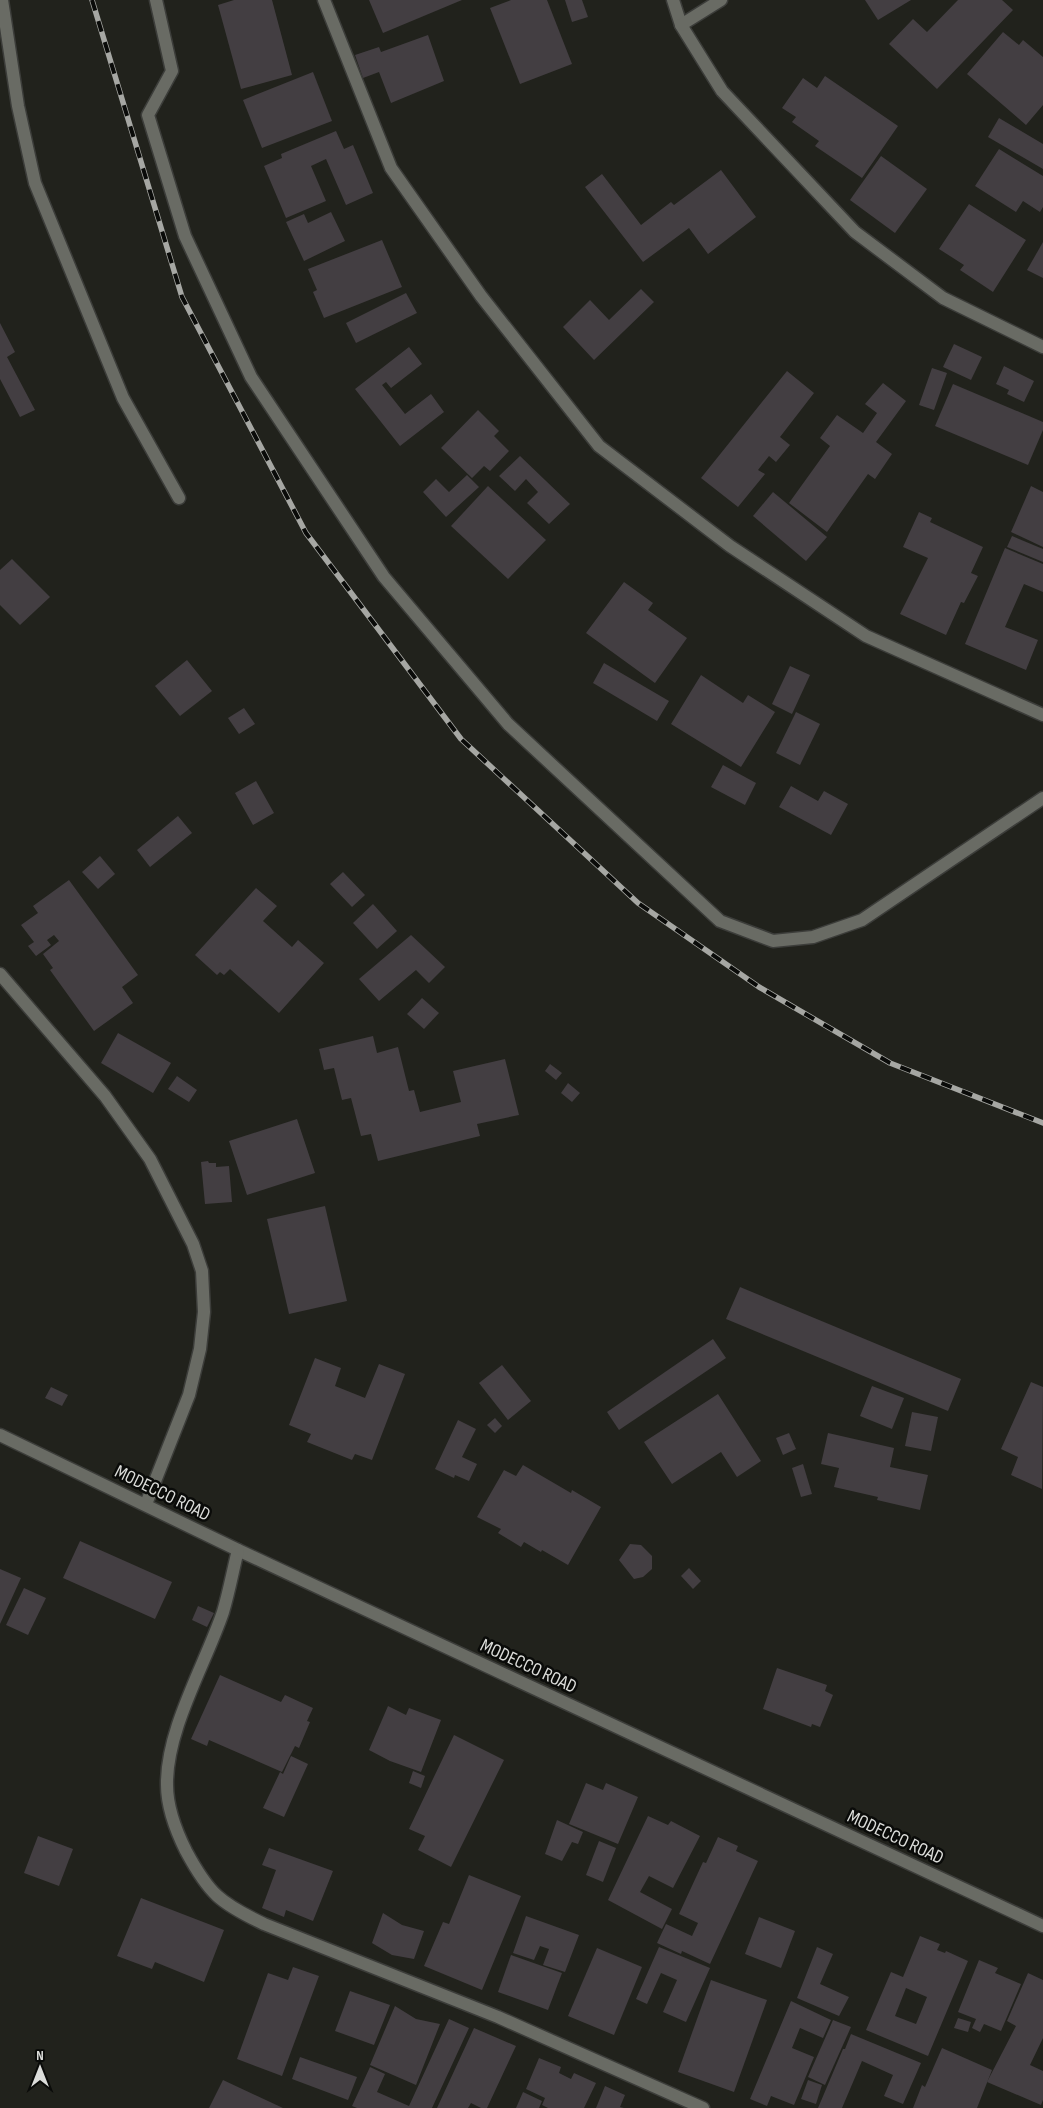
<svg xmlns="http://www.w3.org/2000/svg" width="1043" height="2108" viewBox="0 0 1043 2108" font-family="'Sofia Sans Condensed',sans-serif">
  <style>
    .building { fill: #433e42; fill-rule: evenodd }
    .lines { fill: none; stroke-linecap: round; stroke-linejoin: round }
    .minor-casing { stroke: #3c3d3a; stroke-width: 15 }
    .minor { stroke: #696b64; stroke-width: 12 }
    .rail-casing { stroke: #a6a7a3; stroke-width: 5.5 }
    .rail { stroke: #0a0b09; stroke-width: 4; stroke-dasharray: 11; stroke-linecap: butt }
    .labels { text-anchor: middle; stroke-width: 5; stroke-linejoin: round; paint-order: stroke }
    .street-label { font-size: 19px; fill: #dcddda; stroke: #0a0b09 }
  </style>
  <rect width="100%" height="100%" fill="#21221c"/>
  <g class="building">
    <polygon points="234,0 272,0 292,75 241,89 218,5"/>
    <polygon points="369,0 462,0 383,33"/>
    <polygon points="511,0 547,0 572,64 520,84 490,8"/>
    <polygon points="565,0 582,0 588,17 572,22"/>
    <polygon points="865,0 911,0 878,20"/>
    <polygon points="958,0 1002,0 1013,10 937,89 889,44 913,19 927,32"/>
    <polygon points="1003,32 1019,45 1023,40 1043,57 1043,105 1026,125 967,74"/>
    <polygon points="428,35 444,81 391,103 379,72 363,78 355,55 379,47 381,52"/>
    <polygon points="313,72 332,121 262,148 243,100"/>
    <polygon points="825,76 898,126 862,178 815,146 819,141 792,122 796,117 782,108 803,78 817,88"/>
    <polygon points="999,118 1043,144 1043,169 988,137"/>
    <polygon points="336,131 344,149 353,145 373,193 346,205 326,159 311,166 326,201 286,218 264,166 282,158 281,154"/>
    <polygon points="999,149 1043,176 1043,207 1040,212 1023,201 1016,212 975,186"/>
    <polygon points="881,156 927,189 895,233 850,200"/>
    <polygon points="721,170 756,217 708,254 689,228 643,262 585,187 602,174 641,225 671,202 674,205"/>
    <polygon points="969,204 1026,240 993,292 960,270 964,265 939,249"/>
    <polygon points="331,212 345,241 304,261 286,222 304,214 308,223"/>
    <polygon points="382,240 402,287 324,318 313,292 317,290 308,269"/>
    <polygon points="1043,242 1043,278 1027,270"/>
    <polygon points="641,289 654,302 594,360 563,327 590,300 609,320"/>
    <polygon points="406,293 417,313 356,343 346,323"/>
    <polygon points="0,323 15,352 7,357 35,410 20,417 0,379"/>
    <polygon points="954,344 982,357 971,380 943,367"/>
    <polygon points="409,347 422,364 391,388 386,382 382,385 405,414 431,394 444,412 400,446 355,389"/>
    <polygon points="1004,366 1034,381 1024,402 1007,394 1009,390 996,384"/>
    <polygon points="932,368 947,373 934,410 919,405"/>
    <polygon points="787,371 814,393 780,437 790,445 776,462 769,456 758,470 765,474 738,507 701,478"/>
    <polygon points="883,383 906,401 876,442 892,454 875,479 868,474 827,532 789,503 830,446 820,438 837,415 863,433 877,413 865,404"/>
    <polygon points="953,384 1043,422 1043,430 1028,465 935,426"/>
    <polygon points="478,410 499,431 494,436 509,451 490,471 484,466 472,478 441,448"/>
    <polygon points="520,456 570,504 549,524 527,503 538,492 526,479 515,491 499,476"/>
    <polygon points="467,475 479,487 446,517 423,492 436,479 449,492"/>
    <polygon points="488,486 546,540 508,579 451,526"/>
    <polygon points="1031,486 1043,492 1043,547 1011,532"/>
    <polygon points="773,492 827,537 806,561 753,516"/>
    <polygon points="919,512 932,518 930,522 983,547 971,573 978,576 964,603 961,602 946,635 900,614 928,558 903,547"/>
    <polygon points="1012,536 1043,549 1043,562 1007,547"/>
    <polygon points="1005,548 1043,564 1043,592 1024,584 1005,627 1038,640 1026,670 965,644"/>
    <polygon points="12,559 50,597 20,625 0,605 0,570"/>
    <polygon points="624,582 653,603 648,610 687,638 655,683 586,633"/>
    <polygon points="187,660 212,691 180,716 155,686"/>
    <polygon points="604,663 669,701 657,721 593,683"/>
    <polygon points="790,666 810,675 792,714 772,704"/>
    <polygon points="701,675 743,703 748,695 775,712 741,767 671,724"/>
    <polygon points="244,708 255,724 239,734 228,718"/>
    <polygon points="796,712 820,724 800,765 776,753"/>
    <polygon points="723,765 756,783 745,805 711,787"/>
    <polygon points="256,781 274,813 253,825 235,793"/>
    <polygon points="791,786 818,801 824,791 848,804 831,835 779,807"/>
    <polygon points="178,816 192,833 150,867 137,850"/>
    <polygon points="100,856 115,874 98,889 82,872"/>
    <polygon points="343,872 365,895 352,907 330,884"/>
    <polygon points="69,880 138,975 122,987 133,1003 94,1031 50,970 53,968 43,954 59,941 54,935 47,940 51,945 36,956 28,946 34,942 21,925 38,913 33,906"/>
    <polygon points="256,888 277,906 263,921 292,947 298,940 324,963 279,1013 230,969 224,975 220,972 217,975 195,955"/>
    <polygon points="373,904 397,931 377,949 353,923"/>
    <polygon points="411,935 445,967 429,983 416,970 379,1001 359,979"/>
    <polygon points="422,998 439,1013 424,1029 407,1014"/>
    <polygon points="118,1033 171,1063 153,1093 101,1063"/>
    <polygon points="373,1036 377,1053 398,1047 409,1091 414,1090 420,1112 461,1102 453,1071 505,1059 519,1115 477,1124 480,1136 378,1161 371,1134 361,1136 351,1098 342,1100 334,1068 324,1070 319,1049"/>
    <polygon points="550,1064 562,1073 556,1080 545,1071"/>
    <polygon points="177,1076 197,1090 189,1102 168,1089"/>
    <polygon points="568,1083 580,1093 572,1102 561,1093"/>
    <polygon points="297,1119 315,1173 247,1195 229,1141"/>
    <polygon points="208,1161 209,1163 216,1163 216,1167 229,1166 232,1202 205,1204 201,1162"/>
    <polygon points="325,1206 347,1301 289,1314 267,1219"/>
    <polygon points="740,1287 961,1379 948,1411 726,1319"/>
    <polygon points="713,1339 726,1358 619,1430 607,1412"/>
    <polygon points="315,1358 341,1368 335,1386 365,1398 379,1364 405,1374 372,1460 355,1454 352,1460 307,1442 311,1434 289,1425"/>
    <polygon points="502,1365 531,1401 508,1420 479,1383"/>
    <polygon points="1031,1382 1043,1387 1042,1489 1011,1475 1018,1457 1001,1449"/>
    <polygon points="872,1386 904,1398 892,1429 860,1416"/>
    <polygon points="51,1387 68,1395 62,1406 45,1398"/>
    <polygon points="718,1394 761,1461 737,1477 721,1452 672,1484 644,1442"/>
    <polygon points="912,1412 938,1417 931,1451 905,1446"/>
    <polygon points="495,1418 502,1426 495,1433 487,1425"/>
    <polygon points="458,1420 476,1429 462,1457 477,1464 469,1481 455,1475 454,1478 435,1469"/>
    <polygon points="789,1433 796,1449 783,1455 776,1438"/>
    <polygon points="828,1433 894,1448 890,1467 928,1475 920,1510 877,1500 878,1497 834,1487 839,1468 821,1464"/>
    <polygon points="803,1464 812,1494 801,1497 792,1468"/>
    <polygon points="523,1465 571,1493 572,1490 601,1507 568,1565 542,1550 541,1552 524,1542 521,1547 498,1533 501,1529 477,1517 504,1470 516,1476"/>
    <polygon points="80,1541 172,1582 155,1619 63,1578"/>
    <polygon points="630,1544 641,1545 652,1556 652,1569 643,1577 634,1579 619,1560"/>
    <polygon points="689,1568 701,1581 693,1589 681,1576"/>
    <polygon points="0,1569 21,1578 0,1624"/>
    <polygon points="24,1588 46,1598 28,1635 6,1625"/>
    <polygon points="198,1606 214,1613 207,1627 192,1620"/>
    <polygon points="777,1668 827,1685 825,1691 833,1695 820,1727 812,1724 811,1727 763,1709"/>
    <polygon points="220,1675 281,1702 285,1695 313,1708 307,1721 310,1722 299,1748 295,1746 282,1772 209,1740 207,1746 191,1739"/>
    <polygon points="388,1706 406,1715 409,1708 441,1720 421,1772 390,1761 369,1750"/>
    <polygon points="454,1735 504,1760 451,1867 418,1850 425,1836 409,1829"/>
    <polygon points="291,1756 308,1764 284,1817 263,1808 280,1772 283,1774"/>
    <polygon points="413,1771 425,1776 421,1788 409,1783"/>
    <polygon points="586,1783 603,1790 606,1783 638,1797 618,1844 569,1824"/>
    <polygon points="648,1816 668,1825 671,1821 700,1836 673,1888 649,1876 640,1892 672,1909 662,1929 608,1900"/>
    <polygon points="557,1820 583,1832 578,1844 572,1842 562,1861 545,1854"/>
    <polygon points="38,1836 73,1849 59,1886 24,1873"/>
    <polygon points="718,1837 738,1846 736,1851 758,1861 710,1964 682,1951 681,1954 657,1943 666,1924 692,1936 698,1923 679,1914 703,1862 706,1863"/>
    <polygon points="599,1841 616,1848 603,1882 586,1875"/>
    <polygon points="269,1848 333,1871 313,1921 286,1910 284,1917 262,1908 276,1870 262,1865"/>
    <polygon points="469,1875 521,1896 482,1990 424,1966 443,1922 449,1924"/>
    <polygon points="141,1898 224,1930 204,1982 155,1962 152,1969 117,1956"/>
    <polygon points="383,1913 402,1925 424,1931 414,1959 392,1955 372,1943"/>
    <polygon points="526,1916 579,1935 565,1972 543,1965 549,1949 540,1946 534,1960 513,1953"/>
    <polygon points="759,1917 795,1931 781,1968 745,1954"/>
    <path d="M920,1936L940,1944L937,1950L945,1953L946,1951L968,1961L928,2056L866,2030L891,1972L903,1977ZM906,1988L927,1997L916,2024L895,2016Z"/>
    <polygon points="659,1947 710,1968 686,2022 663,2012 677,1980 661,1973 647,2004 636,1999"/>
    <polygon points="817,1947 833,1954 820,1984 849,1997 839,2016 797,1998"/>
    <polygon points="597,1948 642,1967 614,2035 568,2016"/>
    <polygon points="511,1955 562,1973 548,2010 498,1992"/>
    <polygon points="979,1960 998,1968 995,1973 1021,1984 1001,2031 984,2024 980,2032 972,2028 976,2019 958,2012"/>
    <polygon points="293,1967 319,1976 282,2076 237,2059 268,1973 288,1980"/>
    <polygon points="1028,1973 1043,1980 1043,2038 1030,2065 1043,2071 1043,2100 1041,2105 987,2082 1016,2026 1007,2021"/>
    <polygon points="711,1980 767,2000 734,2092 678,2072"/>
    <polygon points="350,1991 390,2005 374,2045 335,2031"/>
    <polygon points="791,2001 831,2020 823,2038 800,2028 792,2048 814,2057 794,2105 771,2096 767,2106 750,2099"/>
    <polygon points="395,2006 416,2019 440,2024 416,2085 370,2065"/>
    <polygon points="958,2018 971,2022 968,2032 954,2028"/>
    <polygon points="449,2019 469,2028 432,2108 357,2108 352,2106 370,2067 385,2074 377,2092 409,2106"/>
    <polygon points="833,2020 851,2027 825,2085 808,2077"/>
    <polygon points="474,2028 516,2046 487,2108 481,2108 471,2103 468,2108 437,2108"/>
    <polygon points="851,2034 921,2063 903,2104 884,2096 893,2075 862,2061 842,2108 818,2108 843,2049 845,2049"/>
    <polygon points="942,2048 992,2070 977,2108 913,2108 922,2085 925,2087"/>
    <polygon points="300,2057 357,2077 348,2100 292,2079"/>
    <polygon points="539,2058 561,2067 559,2073 571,2079 574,2073 596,2083 584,2108 548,2108 542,2105 545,2098 526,2089"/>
    <polygon points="223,2080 283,2108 209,2108"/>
    <polygon points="808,2080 822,2085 816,2104 801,2099"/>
    <polygon points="605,2086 625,2095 620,2107 624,2108 596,2108"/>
    <polygon points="523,2092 542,2101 539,2108 516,2108"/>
  </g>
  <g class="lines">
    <defs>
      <g id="minor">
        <polyline points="2,0 18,106 35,183 123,398 179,498"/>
        <polyline points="156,0 172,71 148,115 185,236 251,377 384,577 508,724 720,921 773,941 813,937 862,920 1043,798"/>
        <polyline points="324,0 391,168 481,296 599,446 730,546 866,636 1043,715"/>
        <polyline points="673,0 681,25 722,91 855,232 943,298 1043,347"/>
        <polyline points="681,25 721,0"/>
        <polyline points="0,974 105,1096 150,1159 193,1244 202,1271 204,1312 200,1349 189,1395 146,1504"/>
        <polyline points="0,1435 238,1550 1043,1926"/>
        <path d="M238,1550C233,1570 229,1592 223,1612C205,1665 166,1730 167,1785C167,1808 176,1831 186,1851C209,1894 220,1903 264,1924L498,2017L703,2108"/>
      </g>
    </defs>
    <use href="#minor" class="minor-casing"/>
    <use href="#minor" class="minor"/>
    <defs>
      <polyline id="rail" points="92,0 182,297 306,533 461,739 638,903 759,987 890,1063 1043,1123"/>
    </defs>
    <use href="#rail" class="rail-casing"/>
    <use href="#rail" class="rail"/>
  </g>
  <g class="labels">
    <g class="street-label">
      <text transform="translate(163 1492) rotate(26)" y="7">MODECCO ROAD</text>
      <text transform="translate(529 1665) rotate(25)" y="7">MODECCO ROAD</text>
      <text transform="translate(896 1836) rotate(25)" y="7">MODECCO ROAD</text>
    </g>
  </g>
  <g transform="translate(40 2068)" stroke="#0a0b09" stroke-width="4" paint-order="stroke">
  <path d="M0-4L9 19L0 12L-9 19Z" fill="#dcddda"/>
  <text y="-8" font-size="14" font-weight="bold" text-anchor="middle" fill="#dcddda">N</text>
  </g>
</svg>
